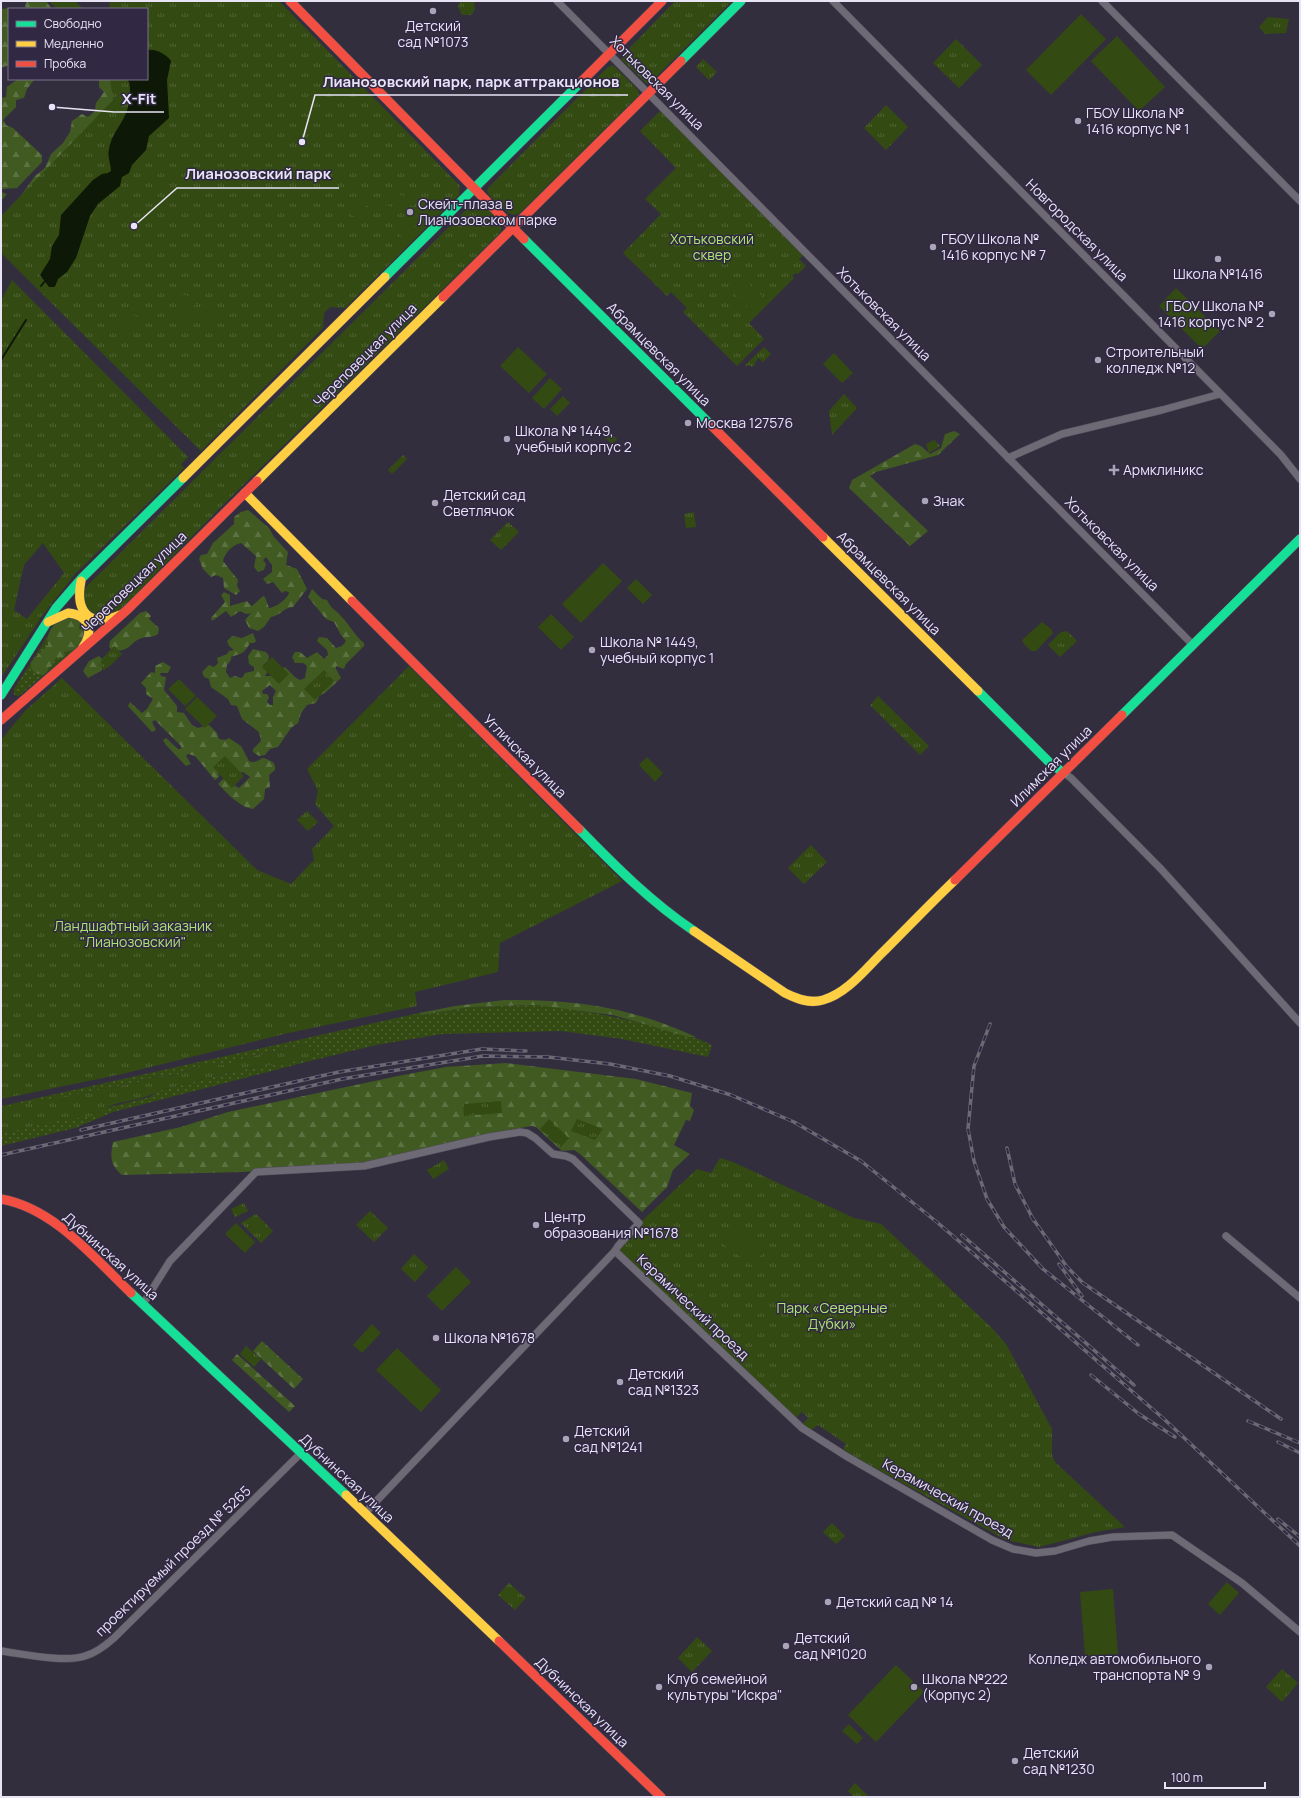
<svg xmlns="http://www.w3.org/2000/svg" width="1301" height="1798" viewBox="0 0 1301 1798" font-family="Manrope,sans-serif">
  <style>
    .grass { fill: url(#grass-dots) }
    .forest { fill: url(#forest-firs); fill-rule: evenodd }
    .park { fill: url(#park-tufts); fill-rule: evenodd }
    .garden { fill: #334b12 }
    .water { fill: #0e1806 }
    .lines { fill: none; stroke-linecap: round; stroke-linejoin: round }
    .stream { stroke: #0e1806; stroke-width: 2 }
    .street-casing { stroke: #514d5b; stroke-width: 8 }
    .fast-casing { stroke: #514d5b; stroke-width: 10 }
    .slow-casing { stroke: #514d5b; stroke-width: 10 }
    .jam-casing { stroke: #514d5b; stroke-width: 10 }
    .street { stroke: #6d6975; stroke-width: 7 }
    .fast { stroke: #16e098; stroke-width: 9 }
    .slow { stroke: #ffcf43; stroke-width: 9 }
    .jam { stroke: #f24e42; stroke-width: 9 }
    .rail-casing { stroke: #6c6874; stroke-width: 3.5 }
    .rail { stroke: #312844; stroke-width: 2; stroke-dasharray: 6; stroke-linecap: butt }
    .poi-dot { fill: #a9a4b6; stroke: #312844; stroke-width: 1.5 }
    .labels { text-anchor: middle; stroke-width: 3; stroke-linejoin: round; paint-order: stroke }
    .poi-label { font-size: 14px; fill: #e8e4f6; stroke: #312844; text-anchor: start }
    .street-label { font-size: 14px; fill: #e8e4f6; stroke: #312844 }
    .park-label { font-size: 14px; fill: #ace471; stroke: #312844 }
    .leader { fill: none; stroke: #e8e4f6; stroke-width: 1.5 }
    .callout-dot { fill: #e8e4f6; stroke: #312844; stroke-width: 1.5 }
    .callout-label { font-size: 15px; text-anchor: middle; font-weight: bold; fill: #e8e4f6; stroke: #312844; stroke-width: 3; stroke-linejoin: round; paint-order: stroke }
  </style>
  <defs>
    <pattern id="grass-dots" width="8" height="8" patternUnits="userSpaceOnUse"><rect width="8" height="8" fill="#334b12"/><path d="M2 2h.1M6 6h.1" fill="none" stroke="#516535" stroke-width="1.8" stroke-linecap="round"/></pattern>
    <pattern id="forest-firs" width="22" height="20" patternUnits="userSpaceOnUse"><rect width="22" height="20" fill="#405a22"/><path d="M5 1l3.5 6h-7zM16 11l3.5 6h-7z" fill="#5c7243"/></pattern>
    <pattern id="park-tufts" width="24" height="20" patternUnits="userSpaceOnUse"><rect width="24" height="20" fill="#334b12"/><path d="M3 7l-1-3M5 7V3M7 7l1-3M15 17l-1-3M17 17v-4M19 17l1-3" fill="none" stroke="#516535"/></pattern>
  </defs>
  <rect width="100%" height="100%" fill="#332e3e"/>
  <g class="grass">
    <polygon points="70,616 86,629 73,651 19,696 14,695 14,689 54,626"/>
    <path d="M536,1005C582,1009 618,1017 663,1029C680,1034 696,1037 712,1045L708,1057L622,1039L561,1031L442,1034L376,1045L310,1061L113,1112L75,1128L1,1146V1134L150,1097L157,1091L235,1071L308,1059L315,1053L313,1049L304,1045L244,1058L228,1065H201L177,1075L154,1077L140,1082L4,1108H1L2,1106L419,1013L421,1015L470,1007Z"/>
  </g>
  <g class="forest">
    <polygon points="27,1 46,1 52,9 27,9 25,6"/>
    <polygon points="13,8 15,9 9,9 9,65 1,68 1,9"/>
    <polygon points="18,79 35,79 27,89 24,98 16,100 16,107 3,120 6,125 13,128 42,155 42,162 17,188 3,189 1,192 7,194 1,201 1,98 6,97 7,87"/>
    <polygon points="99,79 113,79 119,104 20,197 35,176 45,168 51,154 63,143 70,132 72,121 82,114 88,117 95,111 96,103 104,92 99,87"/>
    <polygon points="954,431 960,434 938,455 876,472 870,476 928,531 910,546 849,488 852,480 915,444 921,446 930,454 941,448 945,434"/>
    <path d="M248,510L269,528L274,537L288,552L286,565L297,569L307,589L293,607C284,607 280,616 271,617L264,627L258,631L249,628L245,620L251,613L246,614L240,611L231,617L226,611L212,621L211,618L225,602L221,595L224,592L230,595V606L247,601L252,606L263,596L265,597L269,608C275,608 289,598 289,592L285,591L282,593L273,582L267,584L263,579L272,572V565L266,557L263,560L266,564L264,570L258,572L254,567L256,556L241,543C232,545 225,553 223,561L238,580L237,586L240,591L236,595L224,588L223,578L216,575L211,577L203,569L199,559L201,555L207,554L213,543L234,524V517L241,512Z"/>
    <path d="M312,589L322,599L327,600C331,609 335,609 341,616C349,624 355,636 364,643V646L346,664L344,669L336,666V669L341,678L326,692L319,696L316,703L307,705L301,713L298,723L291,728L278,747L270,749L265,755L259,756L253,752V749L261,741L259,732L242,719L237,706L231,705L228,699L211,687L209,679L204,677L202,672L209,665L214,667L218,663L217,658L227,654L229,651L234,650L229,646L227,641L232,636L242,638L253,633L256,641L254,643H250C244,654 242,653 231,657V660L227,665L226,672L230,678L235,676L242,678L245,673L254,671V667L249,664L248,656L253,649L266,652L269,656L268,661L263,665L268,671L265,676H272L285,667L295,677L300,680L305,678L307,666L303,663H295L292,657L295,652H300L307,658L317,652L324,659L328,655L327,650L317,641L319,637L327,638L336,648L342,646L346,641L341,635L334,622L326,619L308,597ZM270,685L276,691L273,697V705H270L267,702L269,697L267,694H263L262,691Z"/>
    <path d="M146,611L151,616L149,619L159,628L158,634C152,638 148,636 142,638C129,642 133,651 113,651L109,647L110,641L140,613Z"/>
    <path d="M66,615L80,621L79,629L84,630V640L74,650L64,652L65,655L63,658H56L52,666L49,667L47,672L43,675L35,673L31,668V662L48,645C45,632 56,621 66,615Z"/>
    <polygon points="99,656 107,664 101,671 88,678 83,671 89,661"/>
    <path d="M163,662L171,667L168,673H160L161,676L166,677L164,690L177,706V712L184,713L192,725L198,728L209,725L217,733L219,739L225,740L229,738L241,746L249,761C257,764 258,759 264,758C270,761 276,761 275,770L269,775L270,787L265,789L264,799L253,809C239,807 228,794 218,784L223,779L239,788L250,777L243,772L239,773L218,770L219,777L215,780L195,756L188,754L186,756L191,764L186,766L166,745L163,740L166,738L178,749H181V746L155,720L152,722L156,730L152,732L128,706L130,702L142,713L147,709L153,699L146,694V688L141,683L151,672L155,673V666Z"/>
    <path d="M504,1000C575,999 631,1007 696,1037H688L613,1015L536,1005L470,1007L421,1015L419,1013L455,1006Z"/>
    <path d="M506,1063L636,1079L692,1093L690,1106L694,1110L690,1121L686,1120L674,1145L690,1154L673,1170L667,1187L642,1212L580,1154L574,1150L562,1151L536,1127L532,1126L496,1132L375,1161L357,1163L243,1172L122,1175C110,1165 110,1157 113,1142L181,1127L228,1112L398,1076L446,1067Z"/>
    <polygon points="262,1341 303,1379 294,1389 253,1351"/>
    <polygon points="237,1354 295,1406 289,1412 232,1360"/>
  </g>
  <g class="park">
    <polygon points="110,1 279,1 460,186 459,195 345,308 330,307 324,313 323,328 201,451 1,253 1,216 113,100 110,79 147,79 147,9 109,9"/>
    <polygon points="460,1 474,1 475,10 471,15 462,15 458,7"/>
    <polygon points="675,1 732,1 650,83 647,84 621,59 623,55"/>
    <polygon points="1268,17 1289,19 1286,33 1265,34 1259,27"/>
    <polygon points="956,39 982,65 959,88 933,63"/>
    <polygon points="703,59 717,72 709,80 696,67"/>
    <polygon points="613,65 638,90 639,95 520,213 514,215 508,213 489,195 487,191 488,188 608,67"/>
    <polygon points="886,105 908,127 886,150 864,128"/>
    <polygon points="661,110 804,255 799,259 806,266 798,274 796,273 792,276 794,278 749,323 764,339 737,366 683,312 687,308 671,292 667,296 623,253 661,214 645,199 676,168 640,131"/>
    <path d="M476,200C486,204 504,221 501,232L223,505L122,608L110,616L90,614L81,599L86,587Z"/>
    <path d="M12,280L188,457L181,464L184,468L75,574L42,616L1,678V301ZM43,543L64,573L27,619L14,610L24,565Z"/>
    <polygon points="764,347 771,354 763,362 758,358 753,367 748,365 747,366 745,365"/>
    <polygon points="844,394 857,408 832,435 829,411"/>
    <polygon points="605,427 617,439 612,444 600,433"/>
    <polygon points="934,440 940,446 929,453 926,444"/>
    <polygon points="403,455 407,459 392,474 388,470"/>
    <polygon points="694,512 696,527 686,528 684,514"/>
    <polygon points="508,522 519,532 501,550 490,540"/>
    <polygon points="1067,631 1077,641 1060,657 1048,645 1061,632"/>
    <polygon points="114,646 122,654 111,665 104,670 99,665 103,658"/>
    <polygon points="409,666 622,881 500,943 498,972 415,992 417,1006 284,1034 122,1074 1,1099 1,740 25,711 62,678 257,870 291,884 314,860 312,849 334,826 315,804 318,791 307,769"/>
    <polygon points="324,670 334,681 315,700 304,689"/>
    <polygon points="878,696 929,746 920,755 870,705"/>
    <polygon points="225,756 244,776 232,788 213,767"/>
    <polygon points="307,811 318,822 308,831 297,820"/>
    <polygon points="811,845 827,862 804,884 788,868"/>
    <path d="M304,1045L313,1049L315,1053L308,1059L235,1071L157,1091C140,1104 111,1098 98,1115L47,1123L1,1134V1108L140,1082L154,1077L177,1075L201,1065H228L244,1058Z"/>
    <polygon points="501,1101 502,1113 464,1116 463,1104"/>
    <polygon points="549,1119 569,1138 560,1148 540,1129"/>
    <polygon points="577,1119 603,1129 595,1140 571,1131"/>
    <polygon points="720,1158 733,1162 854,1218 881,1224 991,1327 1006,1344 1052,1429 1052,1455 1055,1462 1125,1527 1096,1532 1039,1547 1006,1540 859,1459 843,1449 846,1444 818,1425 810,1431 802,1425 808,1418 802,1412 795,1419 620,1251 622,1245 644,1219 697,1169 711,1173"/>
    <polygon points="444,1160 449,1169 433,1179 427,1170"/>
    <polygon points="244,1203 248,1211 235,1217 231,1209"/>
    <polygon points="370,1211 388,1228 374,1242 356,1225"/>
    <polygon points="256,1214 273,1231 261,1243 241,1223"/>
    <polygon points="414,1254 428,1267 415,1282 401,1269"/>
    <polygon points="246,1346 261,1359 254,1367 240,1354"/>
    <polygon points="832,1523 845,1536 836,1544 823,1532"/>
    <polygon points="509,1583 526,1598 515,1610 498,1595"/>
    <polygon points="697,1637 712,1651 692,1672 678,1658"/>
    <polygon points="1282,1669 1298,1683 1282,1702 1266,1687"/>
    <polygon points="855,1783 869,1797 854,1797 848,1791"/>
  </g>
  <g class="garden">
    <polygon points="49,1 75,1 83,9 57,9"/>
    <polygon points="1081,14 1106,39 1051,95 1026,70"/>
    <polygon points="1117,36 1165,87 1139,111 1091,61"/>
    <path d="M370,186L373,188L364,202L390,198L397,194L416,200L414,206L396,203L385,205L409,211L418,208V211L425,217L403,238L397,232L414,215C397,212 382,204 365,206L362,215H359L357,218L350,214Z"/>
    <polygon points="742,277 762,296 750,309 730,290"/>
    <polygon points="1176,288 1220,331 1202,349 1159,306"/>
    <polygon points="183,294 197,301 185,322 171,315"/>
    <polygon points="740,300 749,310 743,316 734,307"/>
    <polygon points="134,302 146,311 140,318 128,309"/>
    <polygon points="200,307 220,318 214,330 194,319"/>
    <polygon points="128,310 139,319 133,327 122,317"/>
    <polygon points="121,318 132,328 126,335 115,326"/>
    <polygon points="518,347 547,374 529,393 500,366"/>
    <polygon points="834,353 853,373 842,383 823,364"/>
    <polygon points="550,378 562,389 544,409 532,398"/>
    <polygon points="563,396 570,403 557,416 550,409"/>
    <polygon points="603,563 622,581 581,623 562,604"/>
    <polygon points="636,579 652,595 643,604 627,588"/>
    <polygon points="551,614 574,637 561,650 538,627"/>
    <polygon points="1042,622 1051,629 1053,633 1036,651 1031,651 1024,644 1022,640"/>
    <polygon points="272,657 289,674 279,684 262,667"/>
    <polygon points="179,679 196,696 185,706 168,689"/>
    <polygon points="197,697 217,716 205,728 185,709"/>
    <polygon points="647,757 663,773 655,782 639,765"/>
    <polygon points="236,1223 255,1242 245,1253 225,1234"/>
    <polygon points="734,1227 765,1250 753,1266 722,1243"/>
    <polygon points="456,1267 471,1282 442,1311 427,1296"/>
    <polygon points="695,1292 714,1309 703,1321 685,1304"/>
    <polygon points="372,1324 381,1333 362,1353 353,1345"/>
    <polygon points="397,1348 441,1390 421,1412 376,1370"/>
    <polygon points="1227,1582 1239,1593 1220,1615 1208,1604"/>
    <polygon points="1113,1589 1118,1654 1085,1656 1080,1592"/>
    <polygon points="896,1665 924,1692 876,1742 848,1715"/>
    <polygon points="849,1724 863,1738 857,1744 842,1731"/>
  </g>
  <path class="water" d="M147,50C156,49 166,54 171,61L167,80L169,118L149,136L146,150L132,165L129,173L122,177L120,186L98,204L90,216L76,258L67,272L58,279L55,287H49L40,275L50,259L52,246L59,235L61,215L93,180L102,174L108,173L111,171C111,164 107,157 109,149C113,127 130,121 130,91C130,86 130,83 127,79H147Z"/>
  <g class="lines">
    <g class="stream">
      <polyline points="41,286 45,281"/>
      <polyline points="1,360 26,320"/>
    </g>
    <defs>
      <g id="street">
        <polyline points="557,1 1193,645"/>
        <polyline points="833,1 1281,455 1300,479"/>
        <polyline points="1102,1 1300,201"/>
        <polyline points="1008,458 1062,434 1162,410 1220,394"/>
        <polyline points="1064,773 1071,778 1161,869 1300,1023"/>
        <polyline points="1226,1236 1300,1298"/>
        <polyline points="615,1251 802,1428 846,1456 992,1540 1013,1549 1036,1553 1055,1551 1089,1541 1113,1537 1172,1535 1242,1583 1300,1632"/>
        <polyline points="143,1304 170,1261 256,1172 364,1166 489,1137 520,1132 527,1133 535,1138 553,1154 566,1156 573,1159 639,1223 618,1246 615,1251 365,1513"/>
        <path d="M1,1651C23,1654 65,1663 85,1656C96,1653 105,1646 114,1638L301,1453"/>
      </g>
      <g id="fast">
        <polyline points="681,61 741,1"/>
        <polyline points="524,239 711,425"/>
        <polyline points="385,277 580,83"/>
        <polyline points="978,691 1051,764 1064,773"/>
        <polyline points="1,695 56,608 81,579 183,478"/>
        <polyline points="1122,715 1300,539"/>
        <path d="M579,829C615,866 651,902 694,931"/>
        <polyline points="131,1293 346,1495"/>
      </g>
      <g id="slow">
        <polyline points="183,478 385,277"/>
        <polyline points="257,481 443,297"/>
        <polyline points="245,493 352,601"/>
        <polyline points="823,537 978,691"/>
        <path d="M81,581C75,612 89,628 120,615"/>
        <path d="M48,622L68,613C89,615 94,631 83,647"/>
        <path d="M694,931L785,993C797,999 810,1004 823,1000C848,993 867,967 885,950C908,927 931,903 955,880"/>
        <polyline points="346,1495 499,1641"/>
      </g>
      <g id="jam">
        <polyline points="290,1 524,239"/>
        <polyline points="580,83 662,1"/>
        <polyline points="443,297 681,61"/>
        <polyline points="711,425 823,537"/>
        <polyline points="352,601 579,829"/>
        <polyline points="1,720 127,610 257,481"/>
        <polyline points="955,880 1122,715"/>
        <path d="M1,1199C54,1208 94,1258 131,1293"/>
        <polyline points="499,1641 661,1797"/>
      </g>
    </defs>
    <use href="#street" class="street-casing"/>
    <use href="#fast" class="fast-casing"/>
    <use href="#slow" class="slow-casing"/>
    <use href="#jam" class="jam-casing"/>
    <use href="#street" class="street"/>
    <use href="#fast" class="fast"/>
    <use href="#slow" class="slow"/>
    <use href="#jam" class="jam"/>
    <defs>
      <g id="rail">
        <polyline points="990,1024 974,1066 968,1129 974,1161 987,1199 1004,1227 1043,1269 1138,1345"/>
        <polyline points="81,1130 339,1072 482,1049 526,1051"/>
        <polyline points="1007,1148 1015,1184 1034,1221"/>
        <polyline points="1,1155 342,1079 483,1056 548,1057 610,1064 670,1076 731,1095 794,1122 861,1161 938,1223 1164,1419 1300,1546"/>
        <polyline points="1031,1216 1067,1267 1083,1283 1281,1419"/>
        <polyline points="962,1235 1134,1385"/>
        <polyline points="1059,1264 1082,1296"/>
        <polyline points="1091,1375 1139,1414 1175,1437"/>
        <polyline points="1248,1421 1300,1443"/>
        <polyline points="1278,1442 1300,1453"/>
        <polyline points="1278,1519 1300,1537"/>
      </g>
    </defs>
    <use href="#rail" class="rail-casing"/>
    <use href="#rail" class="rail"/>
  </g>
  <g class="poi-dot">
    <circle cx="433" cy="11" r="4"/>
    <circle cx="1078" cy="121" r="4"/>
    <circle cx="410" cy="212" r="4"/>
    <circle cx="933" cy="247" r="4"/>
    <circle cx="1218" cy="259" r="4"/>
    <circle cx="1272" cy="314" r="4"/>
    <circle cx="1098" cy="360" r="4"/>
    <circle cx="688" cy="423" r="4"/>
    <circle cx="507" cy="439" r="4"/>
    <path d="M1112 464h4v4h4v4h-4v4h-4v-4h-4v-4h4z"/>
    <circle cx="925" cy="501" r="4"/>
    <circle cx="435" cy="503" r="4"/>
    <circle cx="592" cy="650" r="4"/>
    <circle cx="536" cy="1225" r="4"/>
    <circle cx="436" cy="1338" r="4"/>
    <circle cx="620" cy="1382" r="4"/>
    <circle cx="566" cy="1439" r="4"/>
    <circle cx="828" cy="1602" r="4"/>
    <circle cx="786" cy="1646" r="4"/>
    <circle cx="1209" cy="1667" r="4"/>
    <circle cx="659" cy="1687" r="4"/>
    <circle cx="914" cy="1687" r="4"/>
    <circle cx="1015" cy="1761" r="4"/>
  </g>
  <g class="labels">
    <g class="poi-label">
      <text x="433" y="31" text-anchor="middle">Детский<tspan x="433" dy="16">сад №1073</tspan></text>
      <text x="1086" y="118">ГБОУ Школа №<tspan x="1086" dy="16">1416 корпус № 1</tspan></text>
      <text x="418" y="209">Скейт-плаза в<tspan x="418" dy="16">Лианозовском парке</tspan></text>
      <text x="941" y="244">ГБОУ Школа №<tspan x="941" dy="16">1416 корпус № 7</tspan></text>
      <text x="1218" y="279" text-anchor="middle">Школа №1416</text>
      <text x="1264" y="311" text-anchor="end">ГБОУ Школа №<tspan x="1264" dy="16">1416 корпус № 2</tspan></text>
      <text x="1106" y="357">Строительный<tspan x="1106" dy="16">колледж №12</tspan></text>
      <text x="696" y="428">Москва 127576</text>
      <text x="515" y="436">Школа № 1449,<tspan x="515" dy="16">учебный корпус 2</tspan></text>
      <text x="1123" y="475">Армклиникс</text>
      <text x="443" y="500">Детский сад<tspan x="443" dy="16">Светлячок</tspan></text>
      <text x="933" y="506">Знак</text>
      <text x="600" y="647">Школа № 1449,<tspan x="600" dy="16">учебный корпус 1</tspan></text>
      <text x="544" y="1222">Центр<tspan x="544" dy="16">образования №1678</tspan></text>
      <text x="444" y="1343">Школа №1678</text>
      <text x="628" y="1379">Детский<tspan x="628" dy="16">сад №1323</tspan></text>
      <text x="574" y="1436">Детский<tspan x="574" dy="16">сад №1241</tspan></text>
      <text x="836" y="1607">Детский сад № 14</text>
      <text x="794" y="1643">Детский<tspan x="794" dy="16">сад №1020</tspan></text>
      <text x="1201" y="1664" text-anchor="end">Колледж автомобильного<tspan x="1201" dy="16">транспорта № 9</tspan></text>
      <text x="667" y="1684">Клуб семейной<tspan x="667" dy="16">культуры "Искра"</tspan></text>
      <text x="922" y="1684">Школа №222<tspan x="922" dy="16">(Корпус 2)</tspan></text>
      <text x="1023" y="1758">Детский<tspan x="1023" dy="16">сад №1230</tspan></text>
    </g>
    <g class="street-label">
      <text transform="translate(657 83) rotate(45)" y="5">Хотьковская улица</text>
      <text transform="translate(1077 230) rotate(45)" y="5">Новгородская улица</text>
      <text transform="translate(884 314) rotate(45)" y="5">Хотьковская улица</text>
      <text transform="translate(659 354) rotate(45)" y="5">Абрамцевская улица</text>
      <text transform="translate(365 355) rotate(-45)" y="5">Череповецкая улица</text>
      <text transform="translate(1112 544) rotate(45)" y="5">Хотьковская улица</text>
      <text transform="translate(134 582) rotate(-44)" y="5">Череповецкая улица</text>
      <text transform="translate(889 583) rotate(45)" y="5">Абрамцевская улица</text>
      <text transform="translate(525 756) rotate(45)" y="5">Угличская улица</text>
      <text transform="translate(1051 766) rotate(-45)" y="5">Илимская улица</text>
      <text transform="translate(111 1256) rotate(42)" y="5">Дубнинская улица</text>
      <text transform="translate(693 1307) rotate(43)" y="5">Керамический проезд</text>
      <text transform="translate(347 1478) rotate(43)" y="5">Дубнинская улица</text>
      <text transform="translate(948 1498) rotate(29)" y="5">Керамический проезд</text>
      <text transform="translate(173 1561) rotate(-44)" y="5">проектируемый проезд № 5265</text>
      <text transform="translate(582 1702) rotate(44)" y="5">Дубнинская улица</text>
    </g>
    <g class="park-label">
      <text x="712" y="244">Хотьковский<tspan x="712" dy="16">сквер</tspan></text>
      <text x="133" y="931">Ландшафтный заказник<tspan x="133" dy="16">"Лианозовский"</tspan></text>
      <text x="832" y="1313">Парк «Северные<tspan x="832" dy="16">Дубки»</tspan></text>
    </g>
  </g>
  <path class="leader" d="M302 142L315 95H628M52 107L114 112H164M134 226L177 188H339"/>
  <g class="callout-dot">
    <circle cx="302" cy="142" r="4"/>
    <circle cx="52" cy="107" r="4"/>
    <circle cx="134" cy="226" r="4"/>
  </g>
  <g class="callout-label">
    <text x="471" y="87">Лианозовский парк, парк аттракционов</text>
    <text x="139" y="104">X-Fit</text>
    <text x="258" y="179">Лианозовский парк</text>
  </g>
  <rect width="1301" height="1798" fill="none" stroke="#e8e4f6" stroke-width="4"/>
  <rect x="8" y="8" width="140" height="72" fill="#312844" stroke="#7a738b"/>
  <rect x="16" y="21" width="20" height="6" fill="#16e098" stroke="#7a738b"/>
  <text x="44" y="28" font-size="12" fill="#e8e4f6">Свободно</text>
  <rect x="16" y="41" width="20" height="6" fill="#ffcf43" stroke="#7a738b"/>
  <text x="44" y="48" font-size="12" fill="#e8e4f6">Медленно</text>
  <rect x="16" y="61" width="20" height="6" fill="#f24e42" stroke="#7a738b"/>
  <text x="44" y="68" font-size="12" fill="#e8e4f6">Пробка</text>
  <path d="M1165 1782v6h100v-6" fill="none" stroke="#e8e4f6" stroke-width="2"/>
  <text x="1171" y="1782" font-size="12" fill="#e8e4f6" stroke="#312844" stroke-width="3" paint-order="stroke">100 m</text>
</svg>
